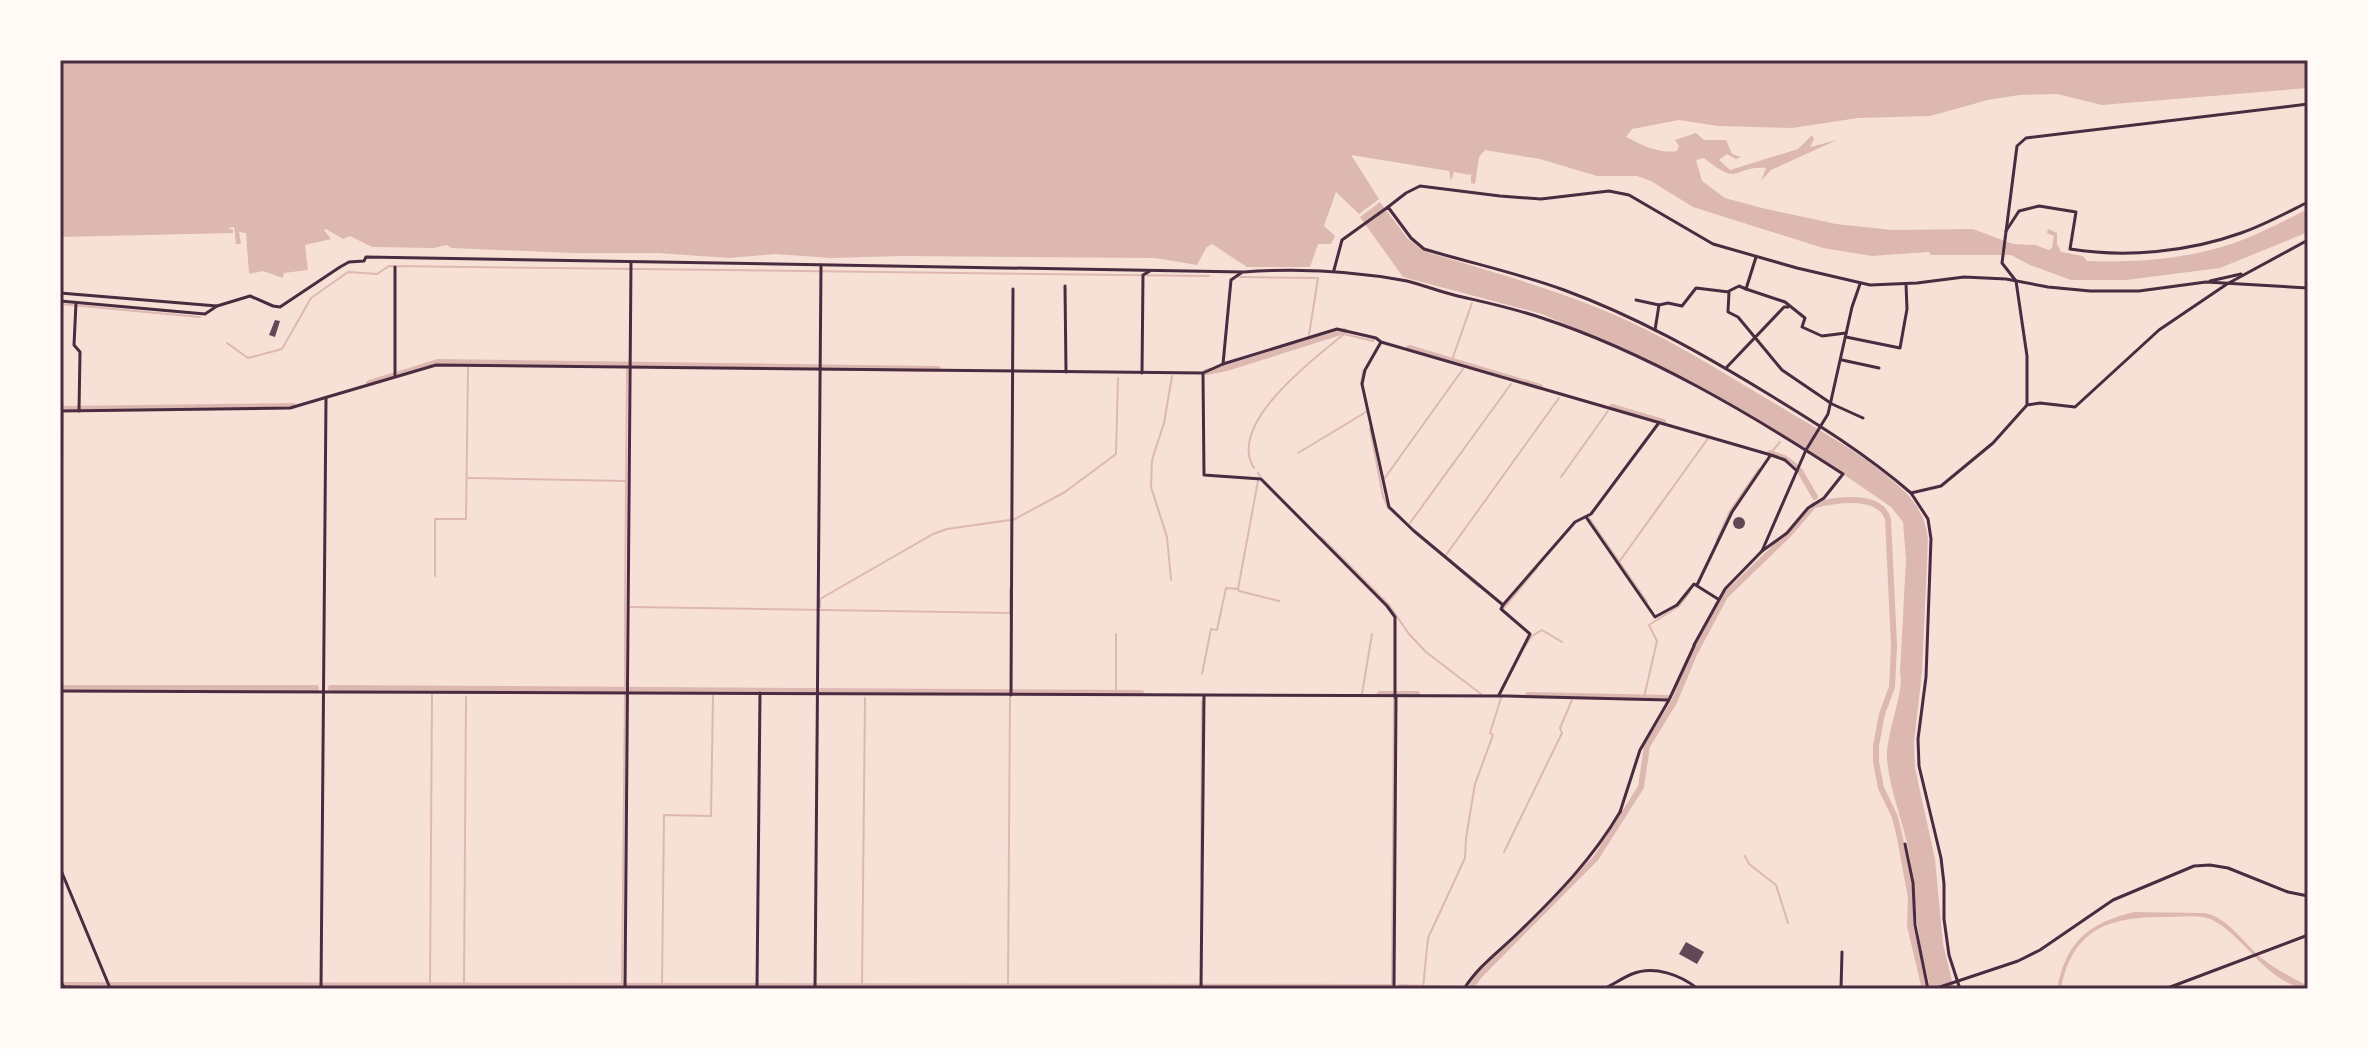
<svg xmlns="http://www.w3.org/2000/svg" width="2368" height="1049" viewBox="0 0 2368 1049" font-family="'Roboto Serif',serif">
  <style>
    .water { fill: #dcb8b0 }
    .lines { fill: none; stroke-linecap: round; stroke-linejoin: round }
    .stream { stroke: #dcb8b0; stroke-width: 2 }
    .canal { stroke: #dcb8b0; stroke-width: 6 }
    .building { fill: #644757 }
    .minor { stroke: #4a2c40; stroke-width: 3 }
    .tertiary { stroke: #4a2c40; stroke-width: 3 }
    .neatline { fill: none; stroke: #4a2c40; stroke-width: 3 }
  </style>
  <rect width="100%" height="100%" fill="#f7e1d7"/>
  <g class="water">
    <path d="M60,60H2308V88L2102,105L2057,94L2019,95L1988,100L1930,116L1858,118L1792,128L1718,126L1679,120L1632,129L1626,137C1642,145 1659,154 1677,151L1679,146L1675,140L1696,133L1704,140H1726L1732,154L1741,157L1736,159L1727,154L1719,160L1730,170L1798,149L1812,135L1814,139L1810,147L1837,140L1771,170L1761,181L1766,168C1732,166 1741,188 1704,158L1696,160L1702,181L1725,198L1762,208L1836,224L1892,230L1973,229L2013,244L2035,245L2049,250L2052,248L2054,236L2047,233L2048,229L2057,233V244L2061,252L2083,256L2087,261C2142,263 2201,258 2252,236C2271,228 2290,218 2308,209V232L2220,268L2126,280H2071L2030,265L2011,255H1931L1929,252L1872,256L1823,248L1693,207L1651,181L1637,176H1597L1540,159L1485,150L1479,157L1475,184L1471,183V173L1470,175L1454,172L1451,181L1449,171L1351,155L1379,199L1359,214L1336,192L1324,226L1335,236L1331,244H1318L1310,267H1247L1212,244L1206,248L1197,265L1155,258L902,256L830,258L775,254L730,258L657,253H572L451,248L447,245L434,248L372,247L350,236L343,239L326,229L324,230L331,239L305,245L308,270L284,273L283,278L263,271L249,274L246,233L239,232L241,244H236L234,227L228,228L233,230V233L60,237Z"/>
    <path d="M1380,202L1408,239L1424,251C1484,270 1545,286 1603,310C1662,334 1715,368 1769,400C1815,428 1866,454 1905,492C1919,506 1926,521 1928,540L1922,672L1914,742L1915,768L1935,859L1943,944L1954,989H1930C1926,967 1919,945 1917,922C1914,897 1913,873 1908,848C1902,819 1889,787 1887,758C1886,732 1905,691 1900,673L1906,560L1903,522L1891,507L1804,447L1669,370L1542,314L1403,277L1360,217Z"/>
    <path d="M2134,912L2205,913C2231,919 2244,945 2264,960C2277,970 2293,978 2308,986V989C2267,984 2246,938 2214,921C2202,914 2185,917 2171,917C2114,916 2073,925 2061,989H2057C2066,942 2088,923 2134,912Z"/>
  </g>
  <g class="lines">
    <g class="stream">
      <polyline points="1240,277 1318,278 1309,335"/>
      <polyline points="60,304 200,317"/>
      <polyline points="227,343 248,358 282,349 311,298 348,272 377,274 389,266 1209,276"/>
      <polyline points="1452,360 1472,303"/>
      <polyline points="468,362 468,363"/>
      <polyline points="1361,384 1363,370"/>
      <polyline points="1370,429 1383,496 1388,508 1479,587"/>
      <polyline points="1298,453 1366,412"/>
      <polyline points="1771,453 1780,442"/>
      <path d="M1254,468C1226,424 1315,358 1344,334L1373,341L1374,339"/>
      <polyline points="1258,473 1260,476"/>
      <polyline points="1561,477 1608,411"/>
      <polyline points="468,478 625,481"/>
      <polyline points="1384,479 1463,369"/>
      <polyline points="1882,508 1883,507"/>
      <polyline points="61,518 63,413"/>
      <polyline points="1589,518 1647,602"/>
      <polyline points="1013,520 1065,492 1116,454 1118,378"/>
      <polyline points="1410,523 1511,384"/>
      <polyline points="1321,537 1389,605 1409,634 1426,652 1481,694"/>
      <polyline points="1717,540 1730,511 1759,469"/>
      <polyline points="1446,555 1559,398"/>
      <polyline points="1619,562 1709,437"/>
      <polyline points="435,576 435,519 466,519 468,367"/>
      <polyline points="1171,580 1167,537 1151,487 1152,460 1164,423 1172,376"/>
      <polyline points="1238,589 1258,481"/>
      <polyline points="625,607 627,368"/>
      <polyline points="631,607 1010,613 1010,589"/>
      <polyline points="820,607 820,599 933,534 947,529 1010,520"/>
      <polyline points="1503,609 1537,568"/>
      <polyline points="1116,634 1116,693"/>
      <polyline points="1524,648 1532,636 1542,630 1562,642"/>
      <polyline points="1202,674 1211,629 1217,630 1226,588 1238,589 1239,591 1279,601"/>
      <polyline points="432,690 432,688"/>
      <polyline points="466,690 466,689"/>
      <polyline points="625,691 625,608"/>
      <polyline points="1362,694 1372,634"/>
      <polyline points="1644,697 1657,641 1649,625 1679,606 1690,592"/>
      <polyline points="1504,852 1562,733 1560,728 1572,700"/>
      <polyline points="1745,856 1749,864 1776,885 1788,923"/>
      <polyline points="1201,878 1202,701"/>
      <polyline points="430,986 432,694"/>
      <polyline points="464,986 466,697"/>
      <polyline points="622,986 625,695"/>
      <polyline points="662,986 664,815 711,816 713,696"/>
      <polyline points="862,986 865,698"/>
      <polyline points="1008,986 1010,696"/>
      <polyline points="1392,987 1394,699"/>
      <polyline points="1423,988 1428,938 1465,858 1466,838 1475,784 1493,735 1490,733 1501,698"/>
    </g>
    <g class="canal">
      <polyline points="1409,348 1540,387"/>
      <polyline points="1206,372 1227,368 1344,331"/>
      <polyline points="369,383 438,362 938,369"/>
      <polyline points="1612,407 1663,422"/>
      <polyline points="60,409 293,406"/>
      <polyline points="1770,453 1784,458 1795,466"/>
      <polyline points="1800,471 1815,497"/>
      <polyline points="60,688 316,688"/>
      <polyline points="331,688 1141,693"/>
      <polyline points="1380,694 1417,694"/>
      <polyline points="1528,695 1668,698"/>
      <polyline points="60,985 1393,987"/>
      <polyline points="1400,987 1463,989"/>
      <path d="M1470,989L1478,977L1596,858L1641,787L1647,746L1674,702L1694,654L1725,596L1789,534L1814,505C1836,500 1879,492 1888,519L1894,646L1892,687L1882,714L1876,746V762L1881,788L1895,817L1900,838L1911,898L1910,926L1925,989"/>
    </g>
  </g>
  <g class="building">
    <polygon points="275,320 280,321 275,337 269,335"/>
    <circle cx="1739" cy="523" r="6"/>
    <polygon points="1686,942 1704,952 1697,964 1679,954"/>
  </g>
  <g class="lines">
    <g class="minor">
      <path d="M2006,231L2019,211L2039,206L2076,212L2070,249C2126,258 2188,252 2241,233C2264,225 2286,213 2308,202"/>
      <polyline points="395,267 395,376"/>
      <path d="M1334,270L1342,240L1388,207L1411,238L1424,249C1470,263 1518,273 1564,290C1635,316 1701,353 1765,392C1816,423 1866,454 1911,493L1941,486L1993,443L2027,405L2040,403L2075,407L2159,330L2227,284L2308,240"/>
      <polyline points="2210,281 2241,274"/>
      <polyline points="1065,286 1066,372"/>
      <polyline points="1746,289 1785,302 1805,318 1802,327 1822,336 1846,333"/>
      <polyline points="1729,291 1739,286 1746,289 1756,257"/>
      <path d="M60,293L217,306L250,296L273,306L280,307L340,267L349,262L364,261L366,257L1244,272C1299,268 1354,271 1407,281C1423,285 1438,291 1454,295C1483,302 1513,308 1542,318C1646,352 1751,414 1843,474L1824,498L1808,508L1787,533L1762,551"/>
      <polyline points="1636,300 1659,305"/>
      <polyline points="60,301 205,314 217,306"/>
      <polyline points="76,303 74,345 80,352 79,411"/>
      <polyline points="1655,330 1659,305 1668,303 1682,306 1696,288 1729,292 1728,312 1738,317 1782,370 1832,404 1863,418"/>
      <polyline points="1846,337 1900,348 1907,309 1906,284"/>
      <polyline points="1381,342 1365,370 1362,384 1389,507 1414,531 1503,605 1501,609 1530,634 1499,695"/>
      <polyline points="1842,360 1879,368"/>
      <polyline points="1223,364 1231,280 1241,273"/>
      <polyline points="1726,368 1784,307 1788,307"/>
      <polyline points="1142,373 1143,275 1150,271"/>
      <polyline points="1203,373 1204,475 1261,479 1387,606 1395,617 1395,697"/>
      <polyline points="2027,404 2027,356 2016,281 2002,263 2017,146 2026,138 2308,104"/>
      <polyline points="60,411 290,408 436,365 1203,373 1223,364 1337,329 1376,338 1381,342 1771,455 1785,460 1797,471"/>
      <polyline points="1911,493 1928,519 1931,539 1926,677 1918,739 1919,766 1941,858 1944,884 1944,919 1949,955 1960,989"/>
      <polyline points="1586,517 1655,617 1677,605 1694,584 1718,599"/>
      <polyline points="1697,585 1732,512 1770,456"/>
      <polyline points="1503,605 1575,522 1591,514 1658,424"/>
      <polyline points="1694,645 1725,589 1762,551 1806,450 1828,414 1852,307 1860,284"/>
      <polyline points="60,691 1508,696 1668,700"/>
      <polyline points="1011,695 1013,289"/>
      <polyline points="1905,844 1913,883 1915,925 1928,989"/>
      <polyline points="60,868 110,988"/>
      <polyline points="60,981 64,987"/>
      <polyline points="60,987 110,988"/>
      <polyline points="321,989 326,398"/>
      <polyline points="625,989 631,262"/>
      <polyline points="719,989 1094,989"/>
      <polyline points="757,989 760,693"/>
      <polyline points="815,989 821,265"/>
      <polyline points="1201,989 1204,696"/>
      <polyline points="1394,989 1396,697"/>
      <path d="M1464,989C1478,966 1501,950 1520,931C1558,894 1593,858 1620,812"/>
      <path d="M1603,989C1613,985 1622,978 1632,974C1654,965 1681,975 1698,989"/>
      <polyline points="1841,989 1842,952"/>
      <polyline points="1934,989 2018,961 2040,950 2113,900 2194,866 2210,865 2228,868 2288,892 2308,896"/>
    </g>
    <g class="tertiary">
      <polyline points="1388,207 1406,193 1420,186 1500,196 1541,199 1609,191 1629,195 1713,244 1797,268 1870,285 1917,283 1964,277 2006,279 2048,287 2090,291 2139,291 2206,282 2308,288"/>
      <polyline points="1620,812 1640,750 1669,700 1694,646"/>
      <polyline points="110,988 280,989"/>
      <polyline points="2165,989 2308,935"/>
    </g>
  </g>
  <rect width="2368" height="1049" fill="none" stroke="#fffaf5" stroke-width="124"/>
  <rect x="62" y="62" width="2244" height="925" class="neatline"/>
</svg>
